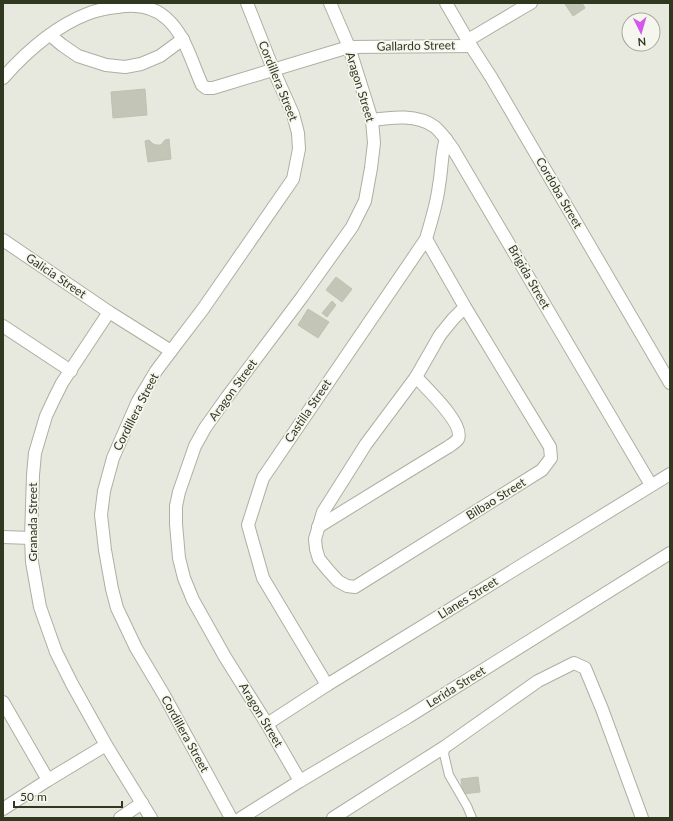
<svg xmlns="http://www.w3.org/2000/svg" width="673" height="821" viewBox="0 0 673 821" font-family="Lato,sans-serif">
  <style>
    .building { fill: #c3c6b6; stroke: #bfc2b1 }
    .lines { fill: none; stroke-linecap: round; stroke-linejoin: round }
    .lane-casing { stroke: #acb0a1; stroke-width: 10 }
    .street-casing { stroke: #acb0a1; stroke-width: 14 }
    .lane { stroke: #fff; stroke-width: 8 }
    .street { stroke: #fff; stroke-width: 12 }
    .labels { text-anchor: middle; stroke-width: 3.5; stroke-linejoin: round; paint-order: stroke }
    .street-label { font-size: 12px; fill: #303820; stroke: #f5f6ee }
  </style>
  <rect width="100%" height="100%" fill="#e7e9de"/>
  <g class="building">
    <polygon points="567,3 582,3 585,8 573,16 565,4"/>
    <polygon points="145,89 147,115 113,118 111,92"/>
    <polygon points="169,139 171,159 148,162 145,141 149,140 153,144 157,145 161,145 165,140"/>
    <polygon points="336,277 352,289 342,302 326,290"/>
    <polygon points="332,301 336,305 327,317 322,313"/>
    <polygon points="308,309 329,322 318,338 298,325"/>
    <polygon points="478,777 480,792 463,794 461,779"/>
  </g>
  <g class="lines">
    <defs>
      <polyline id="lane" points="446,746 444,754 449,775 467,806 472,818"/>
      <g id="street">
        <polyline points="446,3 471,46 491,77 670,383"/>
        <polyline points="50,35 62,45 78,56 106,65 125,67 141,64 160,56 183,39"/>
        <polyline points="468,40 522,8 531,3"/>
        <path d="M3,78C26,52 54,27 87,14C97,10 107,8 117,7C134,4 153,6 166,18C185,34 192,63 202,85L206,88H213L349,47L471,46"/>
        <path d="M372,120C392,117 418,114 435,127C442,133 448,142 453,149L651,485"/>
        <polyline points="426,239 465,307 550,447 551,458 542,470 355,587 347,586 338,581 328,570 319,559 316,549 315,539 323,512 366,444 416,377 440,335 453,319 465,307"/>
        <polyline points="3,240 109,312 171,351"/>
        <polyline points="109,312 62,383 54,399 46,416 35,453 33,475 31,538 32,562 40,607 56,652 72,684 106,745 151,818"/>
        <polyline points="3,326 71,371"/>
        <path d="M318,527L386,485L448,447C451,445 456,442 458,439C465,424 425,387 416,377"/>
        <polyline points="3,537 31,538"/>
        <path d="M327,685L263,578L248,525L263,478L426,239C431,221 437,204 439,185C442,170 441,154 446,139"/>
        <polyline points="3,702 48,780"/>
        <polyline points="267,724 327,685 670,474"/>
        <polyline points="300,781 267,724 225,657 193,600 184,578 179,558 176,524 176,506 179,492 195,446 205,428 227,397 302,297 352,227 365,201 371,168 374,143 372,120 349,47 330,3"/>
        <polyline points="3,809 48,780 106,745"/>
        <polyline points="120,818 142,803"/>
        <polyline points="231,818 164,695 136,648 117,608 112,589 105,550 101,515 104,491 113,458 127,426 138,401 156,371 171,351 203,309 293,179 299,149 298,133 293,114 273,69 247,3"/>
        <polyline points="241,818 300,781 408,717 670,553"/>
        <polyline points="333,818 446,746 538,681 574,663 585,668 602,709 642,818"/>
      </g>
    </defs>
    <use href="#lane" class="lane-casing"/>
    <use href="#street" class="street-casing"/>
    <use href="#lane" class="lane"/>
    <use href="#street" class="street"/>
  </g>
  <g class="labels">
    <g class="street-label">
      <text transform="translate(416 46) rotate(-1)" y="4">Gallardo Street</text>
      <text transform="translate(278 81) rotate(68)" y="4">Cordillera Street</text>
      <text transform="translate(360 87) rotate(73)" y="4">Aragon Street</text>
      <text transform="translate(559 193) rotate(60)" y="4">Cordoba Street</text>
      <text transform="translate(56 276) rotate(34)" y="4">Galicia Street</text>
      <text transform="translate(529 277) rotate(60)" y="4">Brigida Street</text>
      <text transform="translate(233 390) rotate(-54)" y="4">Aragon Street</text>
      <text transform="translate(308 411) rotate(-56)" y="4">Castilla Street</text>
      <text transform="translate(136 412) rotate(-63)" y="4">Cordillera Street</text>
      <text transform="translate(496 499) rotate(-32)" y="4">Bilbao Street</text>
      <text transform="translate(33 522) rotate(-90)" y="4">Granada Street</text>
      <text transform="translate(468 598) rotate(-32)" y="4">Llanes Street</text>
      <text transform="translate(456 687) rotate(-32)" y="4">Lerida Street</text>
      <text transform="translate(261 715) rotate(59)" y="4">Aragon Street</text>
      <text transform="translate(185 734) rotate(61)" y="4">Cordillera Street</text>
    </g>
  </g>
  <rect width="673" height="821" fill="none" stroke="#303820" stroke-width="8"/>
  <g transform="translate(641 32) rotate(175)"><circle r="19" fill="#f5f6ee" stroke="#a6aa9c"/>
  <path d="M0-3L7 15L0 10L-7 15Z" fill="#d558ed"/>
  <text y="-6" font-size="11" font-weight="bold" text-anchor="middle" fill="#303820">N</text>
  </g>
  <path d="M14 801v6h108v-6" fill="none" stroke="#303820" stroke-width="2"/>
  <text x="20" y="801" font-size="12" fill="#303820" stroke="#f5f6ee" stroke-width="3" paint-order="stroke">50 m</text>
</svg>
